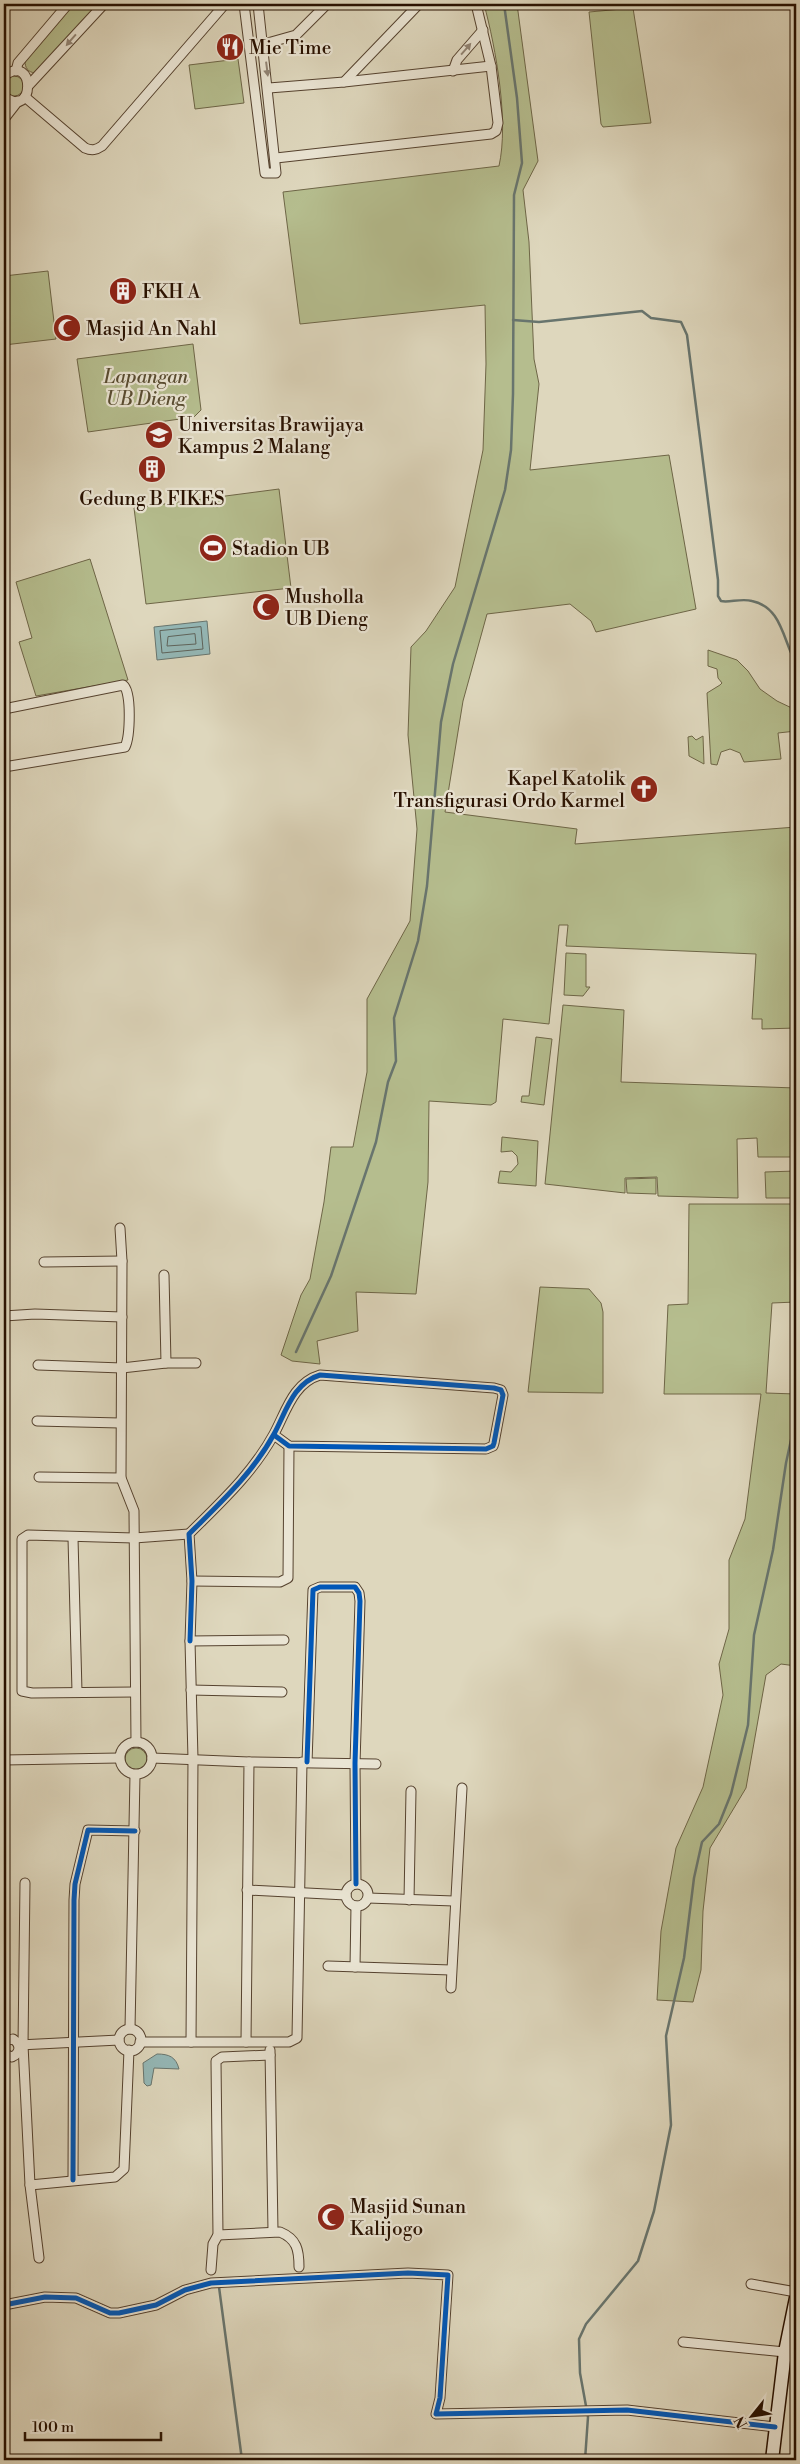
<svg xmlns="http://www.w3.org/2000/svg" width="800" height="2464" viewBox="0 0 800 2464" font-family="'Libre Bodoni',serif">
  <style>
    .green { fill: #b5bd8e; stroke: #6e6647 }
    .water { fill: #94b8b7; stroke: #68756e }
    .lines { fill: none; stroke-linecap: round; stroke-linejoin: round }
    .shore { stroke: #5e645c; stroke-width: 1 }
    .stream { stroke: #68756e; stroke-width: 2.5 }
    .street-casing { stroke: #55422f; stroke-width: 11 }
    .secondary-casing { stroke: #271000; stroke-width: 15 }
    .street { stroke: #eae5d4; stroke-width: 9 }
    .secondary { stroke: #eae5d4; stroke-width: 12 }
    .cycleway-casing { stroke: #eae5d4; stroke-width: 8 }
    .cycleway { stroke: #0057b8; stroke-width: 5 }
    .oneway { fill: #928575 }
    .labels { text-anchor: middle; stroke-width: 4.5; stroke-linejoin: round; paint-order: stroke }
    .poi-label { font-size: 19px; fill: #271000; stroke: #eae5d4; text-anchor: start }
    .park-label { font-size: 19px; font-style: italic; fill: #594d32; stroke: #eae5d4 }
  </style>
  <rect width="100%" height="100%" fill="#ded7bd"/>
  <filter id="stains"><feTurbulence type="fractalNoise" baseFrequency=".004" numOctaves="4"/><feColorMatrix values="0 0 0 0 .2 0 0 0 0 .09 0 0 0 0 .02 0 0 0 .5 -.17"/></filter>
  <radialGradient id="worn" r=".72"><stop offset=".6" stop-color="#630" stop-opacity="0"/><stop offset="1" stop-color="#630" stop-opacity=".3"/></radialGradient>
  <g class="green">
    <path d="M72,4H98L35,73C28,72 25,68 25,61Z"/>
    <path d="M484,4H517L538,161L523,190L529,242L534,359L539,384L530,470L669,455L696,609L596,632L591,621L570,604L487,614L463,701L445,812L577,829L575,844L796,827V1028L762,1029V1019H752L756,954L566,946L568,925H559L549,1024L503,1019L496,1102L491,1105L429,1101L428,1182L416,1294L356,1292L358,1331L317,1341L320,1364L292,1361L281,1355L301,1295L310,1279L324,1202L331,1147H353L367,1072V999L410,921L417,829L408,735L411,647L426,631L455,587L483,450L486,364L485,305L300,324L283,192L499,166C509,121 496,49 484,4Z"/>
    <polygon points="633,8 651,123 603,127 601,124 589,12"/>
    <polygon points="238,59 244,103 195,109 189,65"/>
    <circle cx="14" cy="86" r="10"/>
    <polygon points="48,271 56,339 4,345 4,276"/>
    <polygon points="193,344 201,410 194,417 88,432 77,359"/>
    <polygon points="279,489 291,588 146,604 134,508"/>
    <polygon points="90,559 128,680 36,696 19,642 32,638 16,582"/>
    <polygon points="708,650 737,660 748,671 760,689 777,701 796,710 796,731 778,733 781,759 744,762 740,753 730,749 721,752 717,765 711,764 707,693 720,685 722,683 718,678 717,669 708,666"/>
    <polygon points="692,736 696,740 703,736 704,764 689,756 688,737"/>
    <polygon points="566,953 586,954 586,987 590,987 583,996 564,995"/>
    <polygon points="563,1005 624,1010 621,1082 796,1088 796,1198 766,1198 765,1172 796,1171 795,1157 758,1157 757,1138 737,1139 738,1198 658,1196 657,1177 625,1178 625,1193 545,1184"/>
    <polygon points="536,1037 552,1039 544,1105 521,1102 522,1096 529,1096"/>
    <polygon points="502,1137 538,1141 536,1186 498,1183 500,1171 511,1172 518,1164 517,1156 512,1151 501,1152"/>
    <polygon points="656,1178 656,1194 627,1193 626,1179"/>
    <polygon points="689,1204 796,1204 796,1302 772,1303 766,1393 796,1394 796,1666 781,1664 766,1675 746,1788 710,1848 703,1911 701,1970 693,2002 657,2000 661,1931 676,1848 703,1787 723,1695 719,1664 729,1629 729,1560 745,1519 761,1394 664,1394 668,1305 688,1304"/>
    <polygon points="540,1287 589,1289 601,1303 603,1312 603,1393 528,1392"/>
    <circle cx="136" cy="1759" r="11"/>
  </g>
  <g class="water">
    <polygon points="207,621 210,654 157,660 154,627"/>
    <path d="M157,2054C169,2054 176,2057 179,2069L154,2068L151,2085L147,2086L144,2083L143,2063Z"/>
  </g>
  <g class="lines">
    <g class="shore">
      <polygon points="201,627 203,649 162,653 160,631"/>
      <polygon points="195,634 196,644 167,646 168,637"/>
    </g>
    <g class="stream">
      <path d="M513,320L539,322L642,311L651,318L681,322L687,335L718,580V596L721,601C729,603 741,598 752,601C782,607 783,641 796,663"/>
      <polyline points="296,1352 331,1276 376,1142 388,1082 396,1061 394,1018 418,941 427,886 441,722 453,664 505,490 511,450 513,394 514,195 522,163 517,98 504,4"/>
      <polyline points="219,2287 242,2460"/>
      <polyline points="585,2460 588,2417 580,2373 579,2339 586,2324 638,2261 654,2211 671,2125 666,2036 684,1958 694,1878 702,1842 719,1824 731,1794 748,1725 754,1635 773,1550 786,1463 796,1417"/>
    </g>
    <defs>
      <g id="street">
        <polyline points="244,4 265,173 276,173 258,4"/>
        <polyline points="264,44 296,35 327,4"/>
        <polyline points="16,71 18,63 68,4"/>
        <polyline points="453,71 457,60 483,30"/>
        <path d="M4,76C36,51 35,122 4,96"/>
        <polyline points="344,82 419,4"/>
        <polyline points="29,85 104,4"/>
        <polyline points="269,88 344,82 491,66"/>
        <path d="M25,97L85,148C92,151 96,150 102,146L225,4"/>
        <polyline points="4,119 18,101"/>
        <polyline points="276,158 491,134 496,131 498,123 491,66 476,4"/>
        <path d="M4,709L123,685C132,691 130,737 125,747L119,748L4,767"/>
        <polyline points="120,1228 122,1261 121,1478 134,1511 136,1742"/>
        <polyline points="44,1262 122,1261"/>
        <polyline points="164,1275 166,1363"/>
        <polyline points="4,1316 35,1314 122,1317"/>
        <polyline points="38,1365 122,1368 166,1363 196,1363"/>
        <polyline points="37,1421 120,1423"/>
        <polyline points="39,1477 121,1478"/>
        <polyline points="73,1538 77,1692"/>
        <polyline points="192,1581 280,1582 288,1578 289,1446"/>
        <path d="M190,1641L192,1581L189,1534C220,1503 253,1473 274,1434C286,1412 293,1383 320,1375L494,1388L501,1390L503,1395L494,1443L493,1446L486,1449L289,1446L274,1435"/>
        <polyline points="191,1690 282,1692"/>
        <polyline points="135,1692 32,1693 22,1691 22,1539 28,1535 134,1538 189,1534"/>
        <circle cx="136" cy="1758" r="16"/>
        <polyline points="152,1758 249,1762 246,2042"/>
        <polyline points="4,1760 119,1758"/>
        <polyline points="249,1762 376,1764"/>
        <polyline points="307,1762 313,1590 320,1587 355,1587 359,1593 360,1601 355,1763 356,1884"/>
        <polyline points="25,1883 23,2045 30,2185 39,2258"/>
        <circle cx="357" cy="1895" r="11"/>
        <polyline points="247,1890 346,1895"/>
        <polyline points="368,1898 454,1901"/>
        <polyline points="409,1900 411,1791"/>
        <polyline points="328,1966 451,1970"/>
        <polyline points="355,1967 356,1906"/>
        <polyline points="451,1988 462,1788"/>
        <polyline points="130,2029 135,1775"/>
        <circle cx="130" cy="2040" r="11"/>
        <path d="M4,2041L13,2039C21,2044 21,2053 12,2057L4,2054"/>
        <polyline points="140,2042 289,2042 297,2038 302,1762"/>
        <polyline points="191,2042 193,1759 190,1641 284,1640"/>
        <polyline points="19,2045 119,2040"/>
        <polyline points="270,2050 273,2231"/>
        <polyline points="73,2180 74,1900 75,1884 88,1830 135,1831"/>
        <polyline points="30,2185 115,2177 124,2169 129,2050"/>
        <path d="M218,2235L280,2232C297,2239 299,2250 299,2267"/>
        <polyline points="211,2270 213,2244 218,2235 216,2061 222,2057 270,2055"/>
        <polyline points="751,2284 796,2292"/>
        <polyline points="4,2305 45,2297 76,2298 110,2313 119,2313 156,2305 185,2290 211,2283 408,2273 448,2275 440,2398 436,2414 627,2410 775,2427"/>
        <polyline points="683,2342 785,2352"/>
      </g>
      <polyline id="secondary" points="772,2460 785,2352 796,2298"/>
    </defs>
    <use href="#street" class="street-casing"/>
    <use href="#secondary" class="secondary-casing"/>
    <use href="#street" class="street"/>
    <use href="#secondary" class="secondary"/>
    <defs>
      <g id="cycleway">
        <path d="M190,1641L192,1581L189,1534C220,1503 253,1473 274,1434C286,1412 293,1383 320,1375L494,1388L501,1390L503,1395L494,1443L493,1446L486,1449L289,1446L274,1435"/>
        <polyline points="307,1762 313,1590 320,1587 355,1587 359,1593 360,1601 355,1763 356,1884"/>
        <polyline points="73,2180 74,1900 75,1884 88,1830 135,1831"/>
        <polyline points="4,2305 45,2297 76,2298 110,2313 119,2313 156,2305 185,2290 211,2283 408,2273 448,2275 440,2398 436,2414 627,2410 775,2427"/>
      </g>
    </defs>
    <use href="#cycleway" class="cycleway-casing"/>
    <use href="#cycleway" class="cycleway"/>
  </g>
  <defs><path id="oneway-solid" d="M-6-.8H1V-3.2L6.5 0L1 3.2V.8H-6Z" transform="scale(1.25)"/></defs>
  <g class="oneway">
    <use href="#oneway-solid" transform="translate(71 40) rotate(131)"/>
    <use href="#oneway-solid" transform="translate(466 49) rotate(-49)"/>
    <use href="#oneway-solid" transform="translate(267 69) rotate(83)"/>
  </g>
  <defs>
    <symbol id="restaurant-disc" viewBox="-11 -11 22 22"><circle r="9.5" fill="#8f2418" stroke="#eae5d4"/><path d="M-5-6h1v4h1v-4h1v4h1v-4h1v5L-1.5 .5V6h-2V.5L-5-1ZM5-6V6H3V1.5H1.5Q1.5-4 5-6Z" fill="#fff"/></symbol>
    <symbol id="building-disc" viewBox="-11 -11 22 22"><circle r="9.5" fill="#8f2418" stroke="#eae5d4"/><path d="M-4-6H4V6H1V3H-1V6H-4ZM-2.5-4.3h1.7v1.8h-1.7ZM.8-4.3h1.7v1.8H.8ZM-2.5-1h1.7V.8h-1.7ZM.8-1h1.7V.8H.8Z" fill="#fff"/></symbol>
    <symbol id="mosque-disc" viewBox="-11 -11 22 22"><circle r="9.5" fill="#8f2418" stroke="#eae5d4"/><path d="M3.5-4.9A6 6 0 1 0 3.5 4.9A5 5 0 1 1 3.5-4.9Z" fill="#fff"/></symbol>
    <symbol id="university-disc" viewBox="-11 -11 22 22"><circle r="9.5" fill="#8f2418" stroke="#eae5d4"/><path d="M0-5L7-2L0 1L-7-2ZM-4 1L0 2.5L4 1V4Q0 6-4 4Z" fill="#fff"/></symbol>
    <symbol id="stadium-disc" viewBox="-11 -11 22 22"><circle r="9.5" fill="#8f2418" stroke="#eae5d4"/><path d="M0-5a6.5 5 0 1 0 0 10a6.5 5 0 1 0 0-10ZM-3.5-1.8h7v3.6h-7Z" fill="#fff"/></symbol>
    <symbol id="church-disc" viewBox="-11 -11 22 22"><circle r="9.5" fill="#8f2418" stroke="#eae5d4"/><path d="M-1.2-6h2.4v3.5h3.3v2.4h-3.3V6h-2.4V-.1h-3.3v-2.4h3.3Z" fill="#fff"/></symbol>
  </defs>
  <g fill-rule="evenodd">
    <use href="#restaurant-disc" x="214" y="31" width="32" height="32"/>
    <use href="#building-disc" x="107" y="275" width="32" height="32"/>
    <use href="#mosque-disc" x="51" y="312" width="32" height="32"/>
    <use href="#university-disc" x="143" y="419" width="32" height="32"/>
    <use href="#building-disc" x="136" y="453" width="32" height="32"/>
    <use href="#stadium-disc" x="197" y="532" width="32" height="32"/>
    <use href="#mosque-disc" x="250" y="591" width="32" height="32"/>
    <use href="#church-disc" x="628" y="773" width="32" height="32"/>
    <use href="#mosque-disc" x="315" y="2201" width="32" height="32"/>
  </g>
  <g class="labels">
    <g class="poi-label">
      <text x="249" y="54">Mie Time</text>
      <text x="142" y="298">FKH A</text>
      <text x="86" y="335">Masjid An Nahl</text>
      <text x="178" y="431">Universitas Brawijaya<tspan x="178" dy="22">Kampus 2 Malang</tspan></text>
      <text x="152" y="505" text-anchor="middle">Gedung B FIKES</text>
      <text x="232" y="555">Stadion UB</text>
      <text x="285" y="603">Musholla<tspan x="285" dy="22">UB Dieng</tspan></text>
      <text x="625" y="785" text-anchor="end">Kapel Katolik<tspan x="625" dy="22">Transfigurasi Ordo Karmel</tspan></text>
      <text x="350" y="2213">Masjid Sunan<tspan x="350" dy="22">Kalijogo</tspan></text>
    </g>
    <g class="park-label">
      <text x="146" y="383">Lapangan<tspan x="146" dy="22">UB Dieng</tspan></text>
    </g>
  </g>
  <rect width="800" height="2464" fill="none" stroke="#ded7bd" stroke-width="20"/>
  <rect x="5" y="5" width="790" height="2454" fill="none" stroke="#271000" stroke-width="2.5"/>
  <rect x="10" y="10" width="780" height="2444" fill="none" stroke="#271000"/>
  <g transform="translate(752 2416) rotate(240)" stroke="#eae5d4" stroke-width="4" paint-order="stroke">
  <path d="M0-4L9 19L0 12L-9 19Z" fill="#271000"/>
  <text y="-8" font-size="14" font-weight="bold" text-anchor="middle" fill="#271000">N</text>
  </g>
  <path d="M25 2432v8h136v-8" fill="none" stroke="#271000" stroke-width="2.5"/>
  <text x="32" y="2432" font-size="15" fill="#271000" stroke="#eae5d4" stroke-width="4" paint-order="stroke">100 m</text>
  <rect width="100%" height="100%" filter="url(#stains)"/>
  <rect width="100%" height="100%" fill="url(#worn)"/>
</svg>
